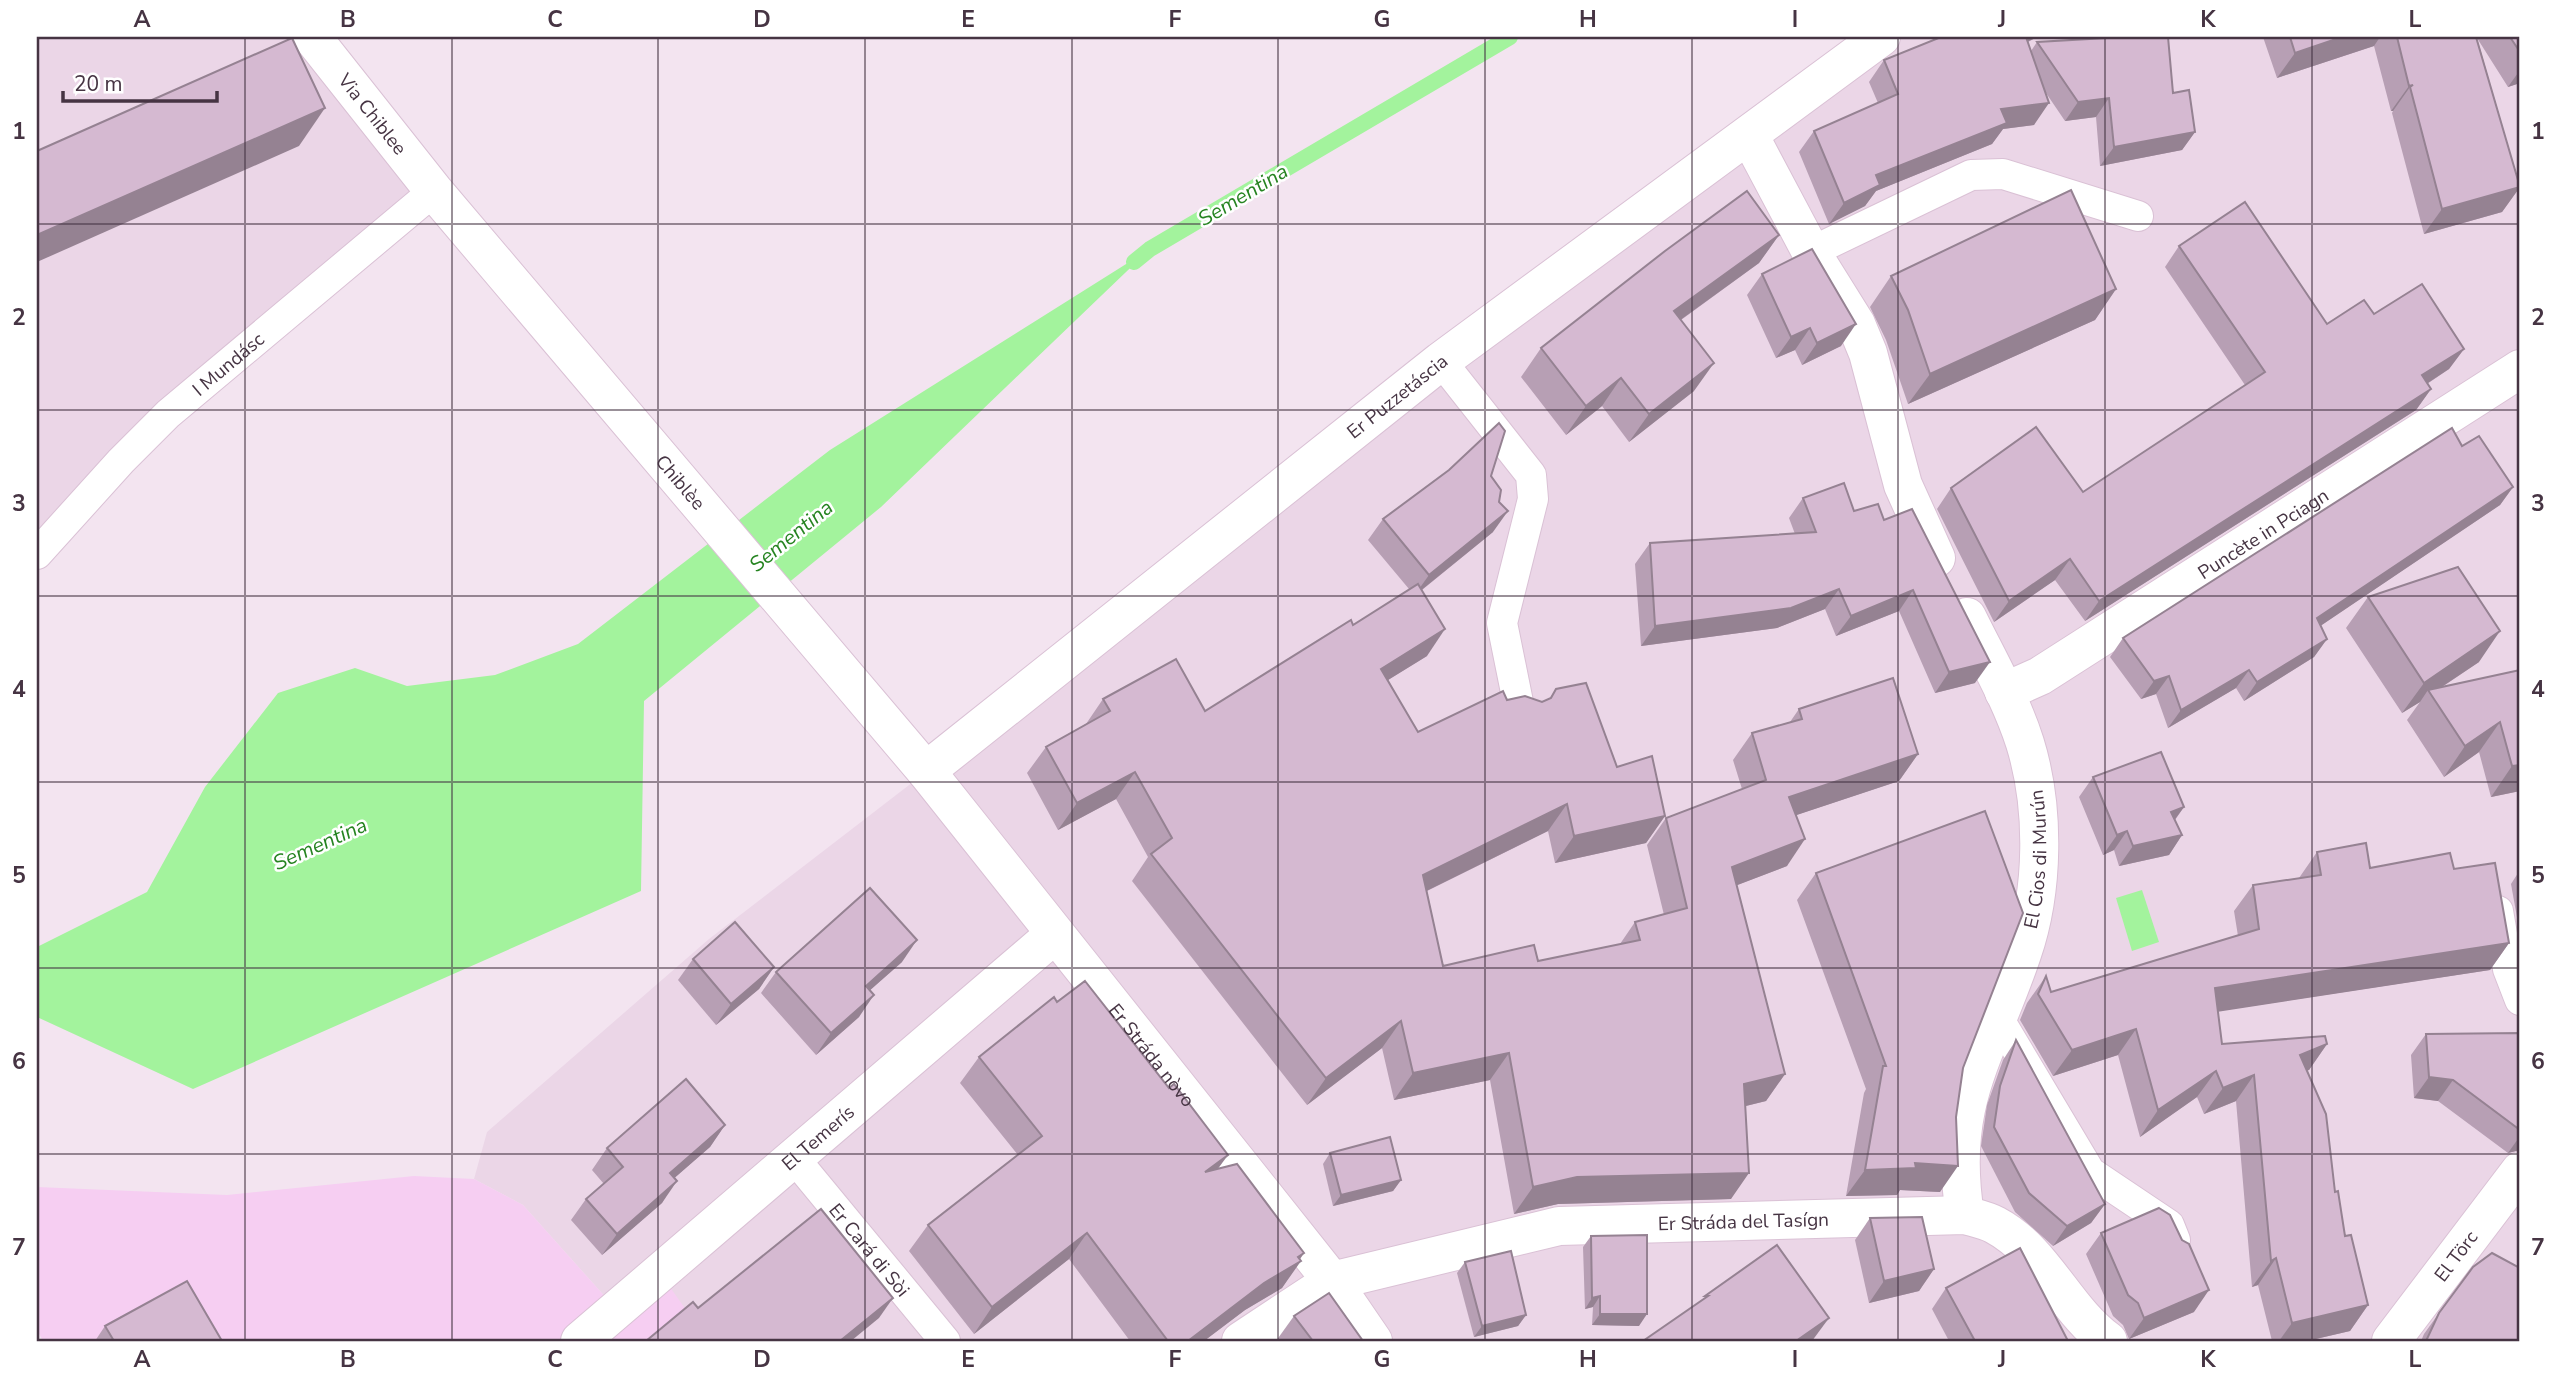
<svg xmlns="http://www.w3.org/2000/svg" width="2557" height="1378" viewBox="0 0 2557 1378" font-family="'Nunito Sans',sans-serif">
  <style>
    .residential { fill: #ebd6e7 }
    .commercial { fill: #f6cef2 }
    .water { fill: #a3f39d }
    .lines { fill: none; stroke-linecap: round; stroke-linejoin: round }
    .stream { stroke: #a3f39d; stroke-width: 16 }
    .lane-casing { stroke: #dac1d5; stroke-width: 32 }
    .street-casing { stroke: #dac1d5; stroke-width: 40 }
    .lane { stroke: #fff; stroke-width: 30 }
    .street { stroke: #fff; stroke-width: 38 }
    .wall { fill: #b79fb4 }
    .shaded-wall { fill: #958292 }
    .building { fill: #d5b9d1; stroke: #958292; stroke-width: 2 }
    .grid { fill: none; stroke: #463443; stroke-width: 2; stroke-opacity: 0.55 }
    .labels { text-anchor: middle; stroke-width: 5; stroke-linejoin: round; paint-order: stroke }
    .street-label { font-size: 19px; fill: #463443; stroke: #fff }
    .water-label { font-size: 21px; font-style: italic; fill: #268421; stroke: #fff }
    .neatline { fill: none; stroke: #463443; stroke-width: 2.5 }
    .grid-label { font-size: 23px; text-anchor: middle; font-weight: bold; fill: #463443 }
  </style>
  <rect width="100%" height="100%" fill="#f3e4f0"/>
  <g class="residential">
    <polygon points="37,37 312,37 434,191 37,548"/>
    <polygon points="1881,37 2520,37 2520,1341 708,1341 617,1310 523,1205 474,1179 487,1132 709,939"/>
  </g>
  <polygon class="commercial" points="414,1176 474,1179 523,1205 617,1310 660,1273 708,1341 43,1341 37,1330 37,1187 227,1195"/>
  <g class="water">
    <polygon points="1150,249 881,507 644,701 641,891 193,1089 37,1017 37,947 147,892 205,787 278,693 355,668 407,686 495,675 578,644 830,450"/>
    <polygon points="2142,890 2159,942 2132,951 2116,898"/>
  </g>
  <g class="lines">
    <polyline class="stream" points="1134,262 1150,249 1510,37"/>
    <defs>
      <g id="lane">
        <polyline points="1811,252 1971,175 2003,174 2138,216"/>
        <polyline points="1441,361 1531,475 1533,499 1502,623 1520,712"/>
        <path id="s1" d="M37,554L121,461L168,414L434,191"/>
        <polyline points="2498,911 2508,969 2520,1000"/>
        <polyline points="1997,1016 2090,1172 2169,1225 2175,1240"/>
        <path id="s2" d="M794,1158L945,1341"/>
      </g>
      <g id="street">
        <path id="s3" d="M312,37L434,191L926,771L1332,1281L1373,1341"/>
        <polyline points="1749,135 1811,252 1856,324 1868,353 1903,485 1936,558"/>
        <path id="s4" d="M2004,692L2040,676L2520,369"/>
        <path id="s5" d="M926,771L1441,361L1881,37"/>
        <path id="s6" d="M1965,1215C1947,1100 1988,1055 2022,954C2044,890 2045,808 2025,743C2011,699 1987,658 1967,617"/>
        <path id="s7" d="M580,1341L1055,934"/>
        <path id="s8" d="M1241,1341L1332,1281L1559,1226L1965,1215C1975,1218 1986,1220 1995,1225C2044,1251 2065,1310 2108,1341"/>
        <path id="s9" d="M2391,1341L2520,1171"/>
      </g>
    </defs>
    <use href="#lane" class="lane-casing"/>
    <use href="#street" class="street-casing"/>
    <use href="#lane" class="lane"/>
    <use href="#street" class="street"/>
  </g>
  <g class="wall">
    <polygon points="1932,37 2037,37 2028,42 2031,51 2037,42 2173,93 2195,132 2182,150 2100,166 2096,117 2065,121 2046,93 2034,125 2003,129 1992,144 1876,191 1865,206 1829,224 1799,152 1814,131 1878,103 1869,82 1884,60 1933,40"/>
    <polygon points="2263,37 2520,37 2520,83 2508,87 2477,38 2520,187 2502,212 2424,234 2392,113 2393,111 2391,111 2374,46 2277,78"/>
    <polygon points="1779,235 1759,263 1681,320 1694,391 1629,442 1602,406 1566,435 1521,377 1541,348"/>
    <polygon points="2179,246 2327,324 2374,314 2464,349 2449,369 2427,384 2431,389 2416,410 2085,621 2055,580 1994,622 1937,509 1951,488 2083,492 2245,385 2165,267"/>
    <polygon points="1762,274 1841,346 1802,365 1795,350 1776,358 1747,295"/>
    <polygon points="1891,276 2116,289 2095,320 1908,404 1886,340 1870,307"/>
    <polygon points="2462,446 2513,487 2500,505 2320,626 2327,639 2314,657 2244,701 2236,688 2168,728 2156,694 2141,699 2110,657 2123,638"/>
    <polygon points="1491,476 1493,532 1422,590 1427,656 1388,680 1418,732 1507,700 1542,702 1549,699 1556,689 1617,767 1665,816 1646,843 1555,863 1548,831 1427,891 1443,966 1538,961 1620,944 1635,922 1664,915 1647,845 1666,818 1742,789 1733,760 1752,733 1790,722 1799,709 1918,754 1899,781 1796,815 1787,866 1737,885 1785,1074 1766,1101 1746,1106 1731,1199 1558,1204 1514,1214 1490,1080 1394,1100 1382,1048 1307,1105 1132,881 1148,857 1116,799 1058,830 1027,773 1046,747 1086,724 1103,699 1205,711 1353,625 1409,589 1368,540 1383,519"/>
    <polygon points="1803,498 1884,520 1975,683 1935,693 1899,611 1836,636 1825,609 1777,628 1641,646 1635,564 1650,543 1795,534 1789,518"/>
    <polygon points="2368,597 2479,662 2442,687 2520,670 2520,791 2491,797 2479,752 2444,777 2407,720 2420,702 2402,713 2346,628"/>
    <polygon points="2093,777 2184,807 2175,820 2182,835 2169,855 2119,866 2114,850 2103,855 2079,797"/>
    <polygon points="2317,852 2370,868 2454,869 2509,943 2490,970 2218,1011 2222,1044 2327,1044 2309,1070 2307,1070 2345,1236 2368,1305 2350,1331 2307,1341 2272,1341 2258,1285 2252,1287 2236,1101 2204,1114 2197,1097 2140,1137 2118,1055 2053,1076 2020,1020 2027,1003 2046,976 2051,992 2238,936 2234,911 2253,885 2299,878"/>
    <polygon points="2520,870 2520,934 2511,884"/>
    <polygon points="1816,873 1963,1068 1940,1192 1900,1190 1897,1195 1846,1196 1864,1093 1866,1089 1797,900"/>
    <polygon points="693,959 774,967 759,989 716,1025 678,980"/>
    <polygon points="902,962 870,990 859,1017 816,1055 761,993 776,972"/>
    <polygon points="2520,1033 2520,1150 2508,1153 2438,1101 2414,1098 2411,1055 2426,1034"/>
    <polygon points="2016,1040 2105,1204 2091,1223 2053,1246 2015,1212 1981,1146 1987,1105 2003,1060"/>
    <polygon points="979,1057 1218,1169 1304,1253 1282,1288 1245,1310 1204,1341 1130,1341 1069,1259 974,1334 909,1251 928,1225 1018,1155 960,1083"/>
    <polygon points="725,1125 710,1147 674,1178 662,1203 602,1255 571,1220 586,1199 604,1184 592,1170 607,1148"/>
    <polygon points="1330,1153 1401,1180 1393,1191 1333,1206 1323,1164"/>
    <polygon points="1870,1218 1934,1269 1919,1291 1869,1303 1855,1240"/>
    <polygon points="2101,1233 2194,1312 2129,1339 2123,1325 2113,1316 2086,1254"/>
    <polygon points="1591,1236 1639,1326 1592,1325 1593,1307 1585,1309 1583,1247"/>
    <polygon points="1465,1262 1526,1315 1518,1326 1474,1337 1457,1273"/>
    <polygon points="1946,1288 2068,1341 1949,1341 1932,1309"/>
    <polygon points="2439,1313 2520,1341 2421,1341 2424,1334"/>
    <polygon points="1294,1316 1363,1341 1276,1341"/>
    <polygon points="105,1326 222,1341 95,1341"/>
  </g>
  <g class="shaded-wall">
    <polygon points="2019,37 2037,37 2008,51"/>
    <polygon points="2342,37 2380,37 2374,46 2277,78 2295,53"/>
    <polygon points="2520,70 2520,83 2508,87"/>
    <polygon points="2413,85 2410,87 2393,111 2391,111 2409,86"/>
    <polygon points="2109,98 2096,117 2065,121 2078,102"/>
    <polygon points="2049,103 2034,125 2003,129 1992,144 1876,191 1865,206 1829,224 1844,203 1876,175 2001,109"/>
    <polygon points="325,108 299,146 37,262 37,235"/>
    <polygon points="2195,132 2182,150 2100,166 2114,147"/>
    <polygon points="2520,187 2502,212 2424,234 2442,209"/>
    <polygon points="1779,235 1759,263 1654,339 1674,311"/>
    <polygon points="2116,289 2095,320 1908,404 1930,374"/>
    <polygon points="1856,324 1841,346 1802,365 1817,343"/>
    <polygon points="1810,328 1795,350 1776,358 1791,337"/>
    <polygon points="2464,349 2449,369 2408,396 2422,375"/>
    <polygon points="1714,363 1694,391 1629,442 1649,414"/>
    <polygon points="1621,378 1602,406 1566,435 1586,406"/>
    <polygon points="2431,389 2416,410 2085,621 2099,601"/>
    <polygon points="2513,487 2500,505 2304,637 2317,618"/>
    <polygon points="1508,511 1493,532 1414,596 1429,575"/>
    <polygon points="2070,559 2055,580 1994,622 2009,601"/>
    <polygon points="1839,589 1825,609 1777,628 1641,646 1655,626"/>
    <polygon points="1913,590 1899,611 1836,636 1851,616"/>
    <polygon points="1445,629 1427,656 1362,696 1381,669"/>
    <polygon points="2500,631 2479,662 2431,694 2428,690 2420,702 2402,713 2424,683"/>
    <polygon points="2327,639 2314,657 2244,701 2257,682"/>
    <polygon points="1990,662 1975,683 1935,693 1949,672"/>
    <polygon points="2249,670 2236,688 2168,728 2181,710"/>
    <polygon points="2169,676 2156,694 2141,699 2154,681"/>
    <polygon points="2500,722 2479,752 2444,777 2465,746"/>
    <polygon points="1918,754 1899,781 1770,824 1789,797"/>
    <polygon points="2520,765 2520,791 2491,797 2512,766"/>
    <polygon points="1135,772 1116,799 1058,830 1077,803"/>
    <polygon points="1567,804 1548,831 1404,902 1423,875"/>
    <polygon points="2184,807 2170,826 2171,812"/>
    <polygon points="1665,816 1646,843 1555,863 1574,836"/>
    <polygon points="2127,831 2114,850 2103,855 2117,835"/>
    <polygon points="2182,835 2169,855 2119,866 2133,846"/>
    <polygon points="1805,839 1787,866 1714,894 1732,867"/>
    <polygon points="917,940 902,962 851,1007 866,986"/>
    <polygon points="2509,943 2490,970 2197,1015 2215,988"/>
    <polygon points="774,967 759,989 716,1025 731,1004"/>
    <polygon points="874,995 859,1017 816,1055 831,1033"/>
    <polygon points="1401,1021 1382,1048 1307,1105 1326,1078"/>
    <polygon points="2136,1029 2118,1055 2053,1076 2072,1050"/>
    <polygon points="2327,1044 2309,1070 2281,1081 2300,1055"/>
    <polygon points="1509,1053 1490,1080 1394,1100 1413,1073"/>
    <polygon points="2216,1071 2197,1097 2140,1137 2158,1110"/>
    <polygon points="1785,1074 1766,1101 1725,1111 1744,1084"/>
    <polygon points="2254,1075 2236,1101 2204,1114 2223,1088"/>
    <polygon points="2429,1077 2453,1080 2438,1101 2414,1098"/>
    <polygon points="725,1125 710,1147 655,1195 670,1173"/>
    <polygon points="2520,1136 2520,1150 2508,1153"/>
    <polygon points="1228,1155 1209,1181 1205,1172"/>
    <polygon points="1915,1163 1958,1166 1940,1192 1900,1190 1897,1195 1846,1196 1865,1170"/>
    <polygon points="1749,1173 1731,1199 1558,1204 1514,1214 1533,1187 1577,1177"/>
    <polygon points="1401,1180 1393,1191 1333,1206 1341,1195"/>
    <polygon points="677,1181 662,1203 602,1255 617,1234"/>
    <polygon points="2105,1204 2091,1223 2053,1246 2067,1226"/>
    <polygon points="1087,1233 1069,1259 974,1334 992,1307"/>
    <polygon points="1304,1253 1296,1264 1301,1261 1282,1288 1245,1310 1204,1341 1188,1341"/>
    <polygon points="2276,1258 2258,1285 2252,1287 2271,1261"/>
    <polygon points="1934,1269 1919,1291 1869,1303 1884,1281"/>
    <polygon points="2209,1290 2194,1312 2129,1339 2144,1318"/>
    <polygon points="1600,1296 1593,1307 1585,1309 1592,1298"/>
    <polygon points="893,1298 879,1318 851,1341 840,1341"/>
    <polygon points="2368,1305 2350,1331 2307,1341 2279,1341 2292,1323"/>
    <polygon points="1600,1314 1647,1314 1639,1326 1592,1325"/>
    <polygon points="1526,1315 1518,1326 1474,1337 1482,1326"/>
    <polygon points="1829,1318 1812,1341 1796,1341"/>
  </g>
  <g class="building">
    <polygon points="1941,37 2026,37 2049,103 2001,109 2007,123 1876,175 1880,185 1844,203 1814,131 1898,94 1884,60"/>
    <polygon points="2125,37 2168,37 2173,93 2189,90 2195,132 2114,147 2109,98 2078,102 2037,42"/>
    <polygon points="2290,37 2342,37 2295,53"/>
    <polygon points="2397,37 2476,37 2520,187 2442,209 2410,87 2413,85 2409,86"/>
    <polygon points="2510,37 2520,37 2520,52"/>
    <polygon points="292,38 325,108 37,235 37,151"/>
    <polygon points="2071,190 2116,289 1930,374 1908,310 1891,276"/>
    <polygon points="1747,191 1779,235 1674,311 1714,363 1649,414 1621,378 1586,406 1541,348 1665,251"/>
    <polygon points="2245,202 2327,324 2364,300 2374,314 2422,284 2464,349 2422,375 2431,389 2099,601 2070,559 2009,601 1951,488 2036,427 2083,492 2265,372 2179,246"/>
    <polygon points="1812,249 1856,324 1817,343 1810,328 1791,337 1762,274"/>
    <polygon points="1499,423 1505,431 1491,476 1501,490 1499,502 1508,511 1429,575 1383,519 1449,470"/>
    <polygon points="2452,428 2462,446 2479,436 2513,487 2317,618 2327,639 2257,682 2249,670 2181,710 2169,676 2154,681 2123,638"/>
    <polygon points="1844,483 1854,511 1878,504 1884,520 1912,509 1990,662 1949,672 1913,590 1851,616 1839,589 1791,608 1655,626 1650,543 1816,532 1803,498"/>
    <polygon points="2458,567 2500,631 2424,683 2368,597"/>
    <polygon points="1418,584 1445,629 1381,669 1418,732 1503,691 1507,700 1525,696 1542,702 1551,698 1556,689 1586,683 1617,767 1652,756 1665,816 1574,836 1567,804 1423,875 1443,966 1534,945 1538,961 1640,940 1635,922 1687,908 1666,818 1766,780 1752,733 1802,719 1799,709 1893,678 1918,754 1789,797 1805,839 1732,867 1785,1074 1744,1084 1749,1173 1577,1177 1533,1187 1509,1053 1413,1073 1401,1021 1326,1078 1151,854 1172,838 1135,772 1077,803 1046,747 1110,711 1103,699 1176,659 1205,711 1351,620 1353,625"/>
    <polygon points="2520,670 2520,765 2512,766 2500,722 2465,746 2428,690"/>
    <polygon points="2161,752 2184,807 2171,812 2182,835 2133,846 2127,831 2117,835 2093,777"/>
    <polygon points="1985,811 2023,913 1963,1068 1956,1117 1958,1166 1915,1163 1916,1168 1865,1170 1883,1066 1886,1066 1816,873"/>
    <polygon points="2366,843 2370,868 2450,853 2454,869 2495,863 2509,943 2215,988 2222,1044 2325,1036 2327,1044 2300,1055 2326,1114 2335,1192 2338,1191 2345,1236 2351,1235 2368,1305 2292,1323 2276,1258 2271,1261 2254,1075 2223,1088 2216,1071 2158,1110 2136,1029 2072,1050 2038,994 2046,976 2051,992 2259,929 2253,885 2321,875 2317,852"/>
    <polygon points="870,888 917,940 866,986 874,995 831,1033 776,972"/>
    <polygon points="735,922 774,967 731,1004 693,959"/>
    <polygon points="1085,981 1169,1088 1174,1084 1228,1155 1205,1172 1237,1164 1304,1253 1298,1257 1301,1261 1264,1283 1188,1341 1168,1341 1087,1233 992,1307 928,1225 1042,1136 979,1057 1054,997 1057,1002"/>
    <polygon points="2520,1033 2520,1130 2453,1080 2429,1077 2426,1034"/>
    <polygon points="2016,1040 2105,1204 2067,1226 2029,1193 1994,1127 2000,1086"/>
    <polygon points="686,1079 725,1125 670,1173 677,1181 617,1234 586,1199 623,1167 607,1148"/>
    <polygon points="1390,1137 1401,1180 1341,1195 1330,1153"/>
    <polygon points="2159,1208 2170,1215 2182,1240 2189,1244 2209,1290 2144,1318 2138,1303 2128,1295 2101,1233"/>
    <polygon points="821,1209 893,1298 840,1341 646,1341 693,1302 698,1308"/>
    <polygon points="1922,1217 1934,1269 1884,1281 1870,1218"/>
    <polygon points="1647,1235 1647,1314 1600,1314 1600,1296 1592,1298 1591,1236"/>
    <polygon points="1777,1245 1829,1318 1796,1341 1643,1341 1708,1296 1705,1296"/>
    <polygon points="2020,1248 2068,1341 1975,1341 1946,1288"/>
    <polygon points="1511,1251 1526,1315 1482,1326 1465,1262"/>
    <polygon points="2492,1253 2520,1268 2520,1337 2517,1341 2426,1341 2439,1313 2473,1267"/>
    <polygon points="187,1281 222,1341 114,1341 105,1326"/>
    <polygon points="1329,1293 1363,1341 1313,1341 1294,1316"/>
  </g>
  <path class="grid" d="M245,37V1341M452,37V1341M658,37V1341M865,37V1341M1072,37V1341M1278,37V1341M1485,37V1341M1692,37V1341M1898,37V1341M2105,37V1341M2312,37V1341M37,224H2520M37,410H2520M37,596H2520M37,782H2520M37,968H2520M37,1154H2520"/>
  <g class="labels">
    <g class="street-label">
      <text dy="7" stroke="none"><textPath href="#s3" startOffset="98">Via Chiblee</textPath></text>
      <text dy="7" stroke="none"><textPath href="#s1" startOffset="270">I Mundásc</textPath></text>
      <text dy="7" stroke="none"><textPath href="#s5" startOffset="602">Er Puzzetáscia</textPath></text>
      <text dy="7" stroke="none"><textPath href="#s3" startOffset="578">Chiblèe</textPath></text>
      <text dy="7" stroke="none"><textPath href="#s4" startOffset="304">Puncète in Pciagn</textPath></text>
      <text dy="7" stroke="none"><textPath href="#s6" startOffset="368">El Cios di Murún</textPath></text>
      <text dy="7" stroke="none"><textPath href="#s3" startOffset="1320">Er Stráda nòvo</textPath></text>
      <text dy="7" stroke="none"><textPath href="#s7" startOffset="313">El Temerís</textPath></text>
      <text dy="7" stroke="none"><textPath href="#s8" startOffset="527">Er Stráda del Tasígn</textPath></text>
      <text dy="7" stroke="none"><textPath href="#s2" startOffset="119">Er Cará di Sòi</textPath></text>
      <text dy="7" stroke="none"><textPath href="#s9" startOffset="107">El Törc</textPath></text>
    </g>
    <g class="water-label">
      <text transform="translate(1243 195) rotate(-31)" y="7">Sementina</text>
      <text transform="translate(791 536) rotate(-39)" y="7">Sementina</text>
      <text transform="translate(320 844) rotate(-24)" y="7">Sementina</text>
    </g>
  </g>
  <rect width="2557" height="1378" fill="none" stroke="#ffffff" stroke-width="77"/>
  <path d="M63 91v10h154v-10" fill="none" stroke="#463443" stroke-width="3.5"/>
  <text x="74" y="91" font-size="21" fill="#463443" stroke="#ffffff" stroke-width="5" paint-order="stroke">20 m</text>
  <rect x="38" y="38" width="2480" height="1302" class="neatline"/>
  <g class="grid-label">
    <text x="142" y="27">A</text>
    <text x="348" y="27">B</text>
    <text x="555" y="27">C</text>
    <text x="762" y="27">D</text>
    <text x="968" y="27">E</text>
    <text x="1175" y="27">F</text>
    <text x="1382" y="27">G</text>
    <text x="1588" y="27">H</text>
    <text x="1795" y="27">I</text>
    <text x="2002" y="27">J</text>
    <text x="2208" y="27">K</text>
    <text x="2415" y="27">L</text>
    <text x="19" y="139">1</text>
    <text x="2538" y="139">1</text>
    <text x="19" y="325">2</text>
    <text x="2538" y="325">2</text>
    <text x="19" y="511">3</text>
    <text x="2538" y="511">3</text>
    <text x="19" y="697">4</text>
    <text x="2538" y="697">4</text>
    <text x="19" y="883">5</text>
    <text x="2538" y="883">5</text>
    <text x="19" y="1069">6</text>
    <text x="2538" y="1069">6</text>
    <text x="19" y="1255">7</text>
    <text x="2538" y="1255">7</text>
    <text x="142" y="1367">A</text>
    <text x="348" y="1367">B</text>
    <text x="555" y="1367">C</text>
    <text x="762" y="1367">D</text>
    <text x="968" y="1367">E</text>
    <text x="1175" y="1367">F</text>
    <text x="1382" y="1367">G</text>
    <text x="1588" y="1367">H</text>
    <text x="1795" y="1367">I</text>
    <text x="2002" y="1367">J</text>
    <text x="2208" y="1367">K</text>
    <text x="2415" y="1367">L</text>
  </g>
</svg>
